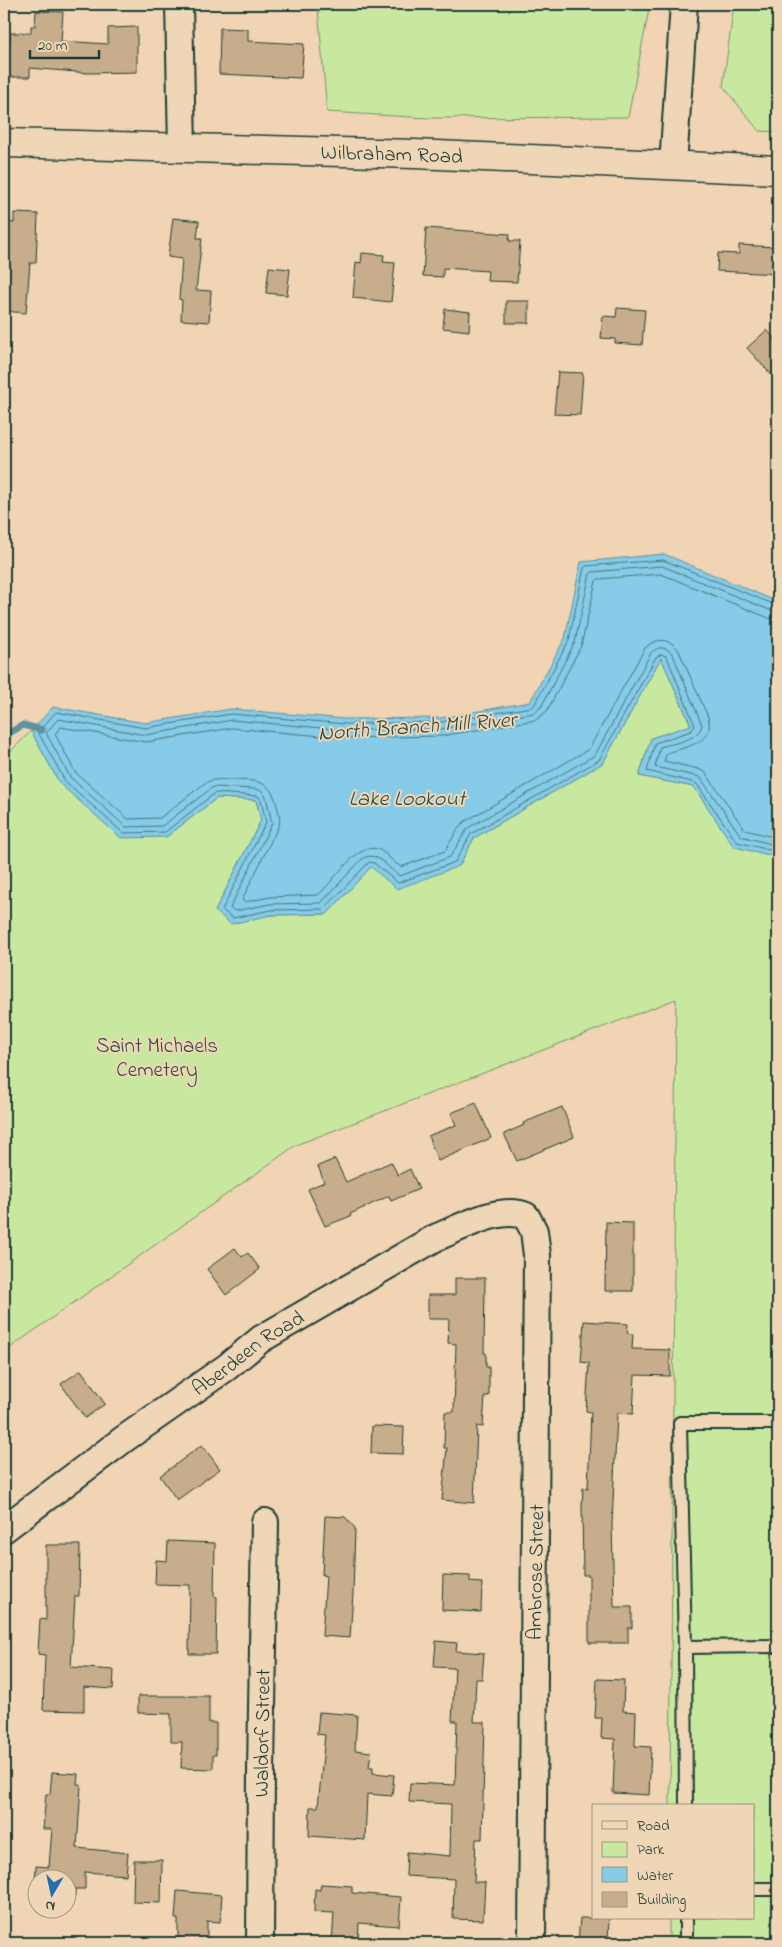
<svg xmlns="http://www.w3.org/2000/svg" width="782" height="1947" viewBox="0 0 782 1947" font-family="'Indie Flower',sans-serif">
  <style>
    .green { fill: #c9e89f; stroke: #74926a }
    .water { fill: #86cbe7; stroke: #5d929f }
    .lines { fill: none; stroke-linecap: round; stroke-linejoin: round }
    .shore { stroke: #48767c; stroke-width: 1 }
    .stream { stroke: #5d929f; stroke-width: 7 }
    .building { fill: #c7ad8c; stroke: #1f3d34 }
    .service-casing { stroke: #1f3d34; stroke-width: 16 }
    .minor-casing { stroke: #1f3d34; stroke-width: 30 }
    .secondary-casing { stroke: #1f3d34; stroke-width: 31 }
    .service { stroke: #eed6b6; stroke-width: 12 }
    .minor { stroke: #eed6b6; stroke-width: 26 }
    .secondary { stroke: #eed6b6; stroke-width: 28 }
    .labels { text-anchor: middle; stroke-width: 4; stroke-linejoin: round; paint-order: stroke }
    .street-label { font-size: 21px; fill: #1f3d34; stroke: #eed6b6 }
    .park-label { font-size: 21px; fill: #304e3f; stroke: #eed6b6 }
    .water-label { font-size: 22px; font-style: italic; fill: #294b46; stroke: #eed6b6 }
  </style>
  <rect width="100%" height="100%" fill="#f0d4b3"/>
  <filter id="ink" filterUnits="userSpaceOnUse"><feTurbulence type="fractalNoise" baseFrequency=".02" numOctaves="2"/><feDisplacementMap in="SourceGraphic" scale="10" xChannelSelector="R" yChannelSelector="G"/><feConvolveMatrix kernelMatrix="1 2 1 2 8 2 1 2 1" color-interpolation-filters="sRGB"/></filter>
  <g filter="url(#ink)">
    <g class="green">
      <polygon points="462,4 650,4 628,117 428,118 327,112 318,8 457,6"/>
      <polygon points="734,4 778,4 778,132 759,131 723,86"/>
      <polygon points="661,657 691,726 651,738 639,776 694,787 734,846 778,857 778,1943 669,1943 669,1918 753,1918 753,1806 670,1806 676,999 296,1145 4,1352 4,758 31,731 60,784 166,837 217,798 256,800 261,820 215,911 271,915 327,914 371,866 459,866 474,838 603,763"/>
    </g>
    <polygon class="water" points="664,554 778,602 778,857 734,847 694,787 639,776 651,738 691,725 661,658 603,763 474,838 459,866 397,889 371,867 327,914 271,915 231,924 215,911 261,820 256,800 217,798 166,837 121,838 60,784 31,731 53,707 145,723 231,709 345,719 440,718 530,702 565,638 581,562"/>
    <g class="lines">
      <g class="shore">
        <polyline points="778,606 663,560 586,566 584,568 569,640 535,704 532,707 441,722 345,724 231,714 145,728 56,712 38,732 65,781 123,833 165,832 215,793 258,796 261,800 266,822 222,910 233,918 271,910 324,909 369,862 374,863 398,883 455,862 471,834 599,760 656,657 662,654 667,657 695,726 691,731 655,743 647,771 696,783 737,842 778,852"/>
        <path d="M778,612L772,611L662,566L592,572L590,574L575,642L541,707L534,713L441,729L345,730L232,720L146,735L58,719L46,733L70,777L126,827L162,826L213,787L256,789L262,791L266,797L272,823L230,908L235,911L270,904L321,903L362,859C377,849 388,869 400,876L450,857L468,828L595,755L651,653C657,646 667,646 673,655L702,725C698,741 673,743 660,747L655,767L700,777L741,836L778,846"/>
        <path d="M778,620L769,618L661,574L598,579L596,581L581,646L547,711L536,720L441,736L345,738L232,728L146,742L61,727L55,734L75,772L128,819L160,818L205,783C214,778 223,780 232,780C253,781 269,778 276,802C278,810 281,817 279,825L242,900L245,902L270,897L318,895C333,883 358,839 380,850C388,855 394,863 401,867L445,851L458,829L464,822L589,749L645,648C656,637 671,638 679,651L708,717C716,743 685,747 667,753L664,761L698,769L705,772L745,830L778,838"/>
      </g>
      <polyline class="stream" points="4,736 23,725 42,730"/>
    </g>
    <g class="building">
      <polygon points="36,11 63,12 61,41 108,44 108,28 137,27 137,72 88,73 30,68 30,77 4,77 4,40 10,40 10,33 31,33 31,26 35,26"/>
      <polygon points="220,28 248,29 248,41 304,44 301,78 219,74"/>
      <polygon points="14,213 38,214 36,263 30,263 26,313 4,311 7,222 14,223"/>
      <polygon points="173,218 199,221 197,238 202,238 196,290 211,291 209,322 181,320 182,300 179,299 182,259 168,257"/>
      <polygon points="426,228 510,234 509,241 520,241 517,282 487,281 488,271 443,268 443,277 423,276"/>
      <polygon points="739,245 776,247 775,257 778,257 778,274 717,271 718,253 739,254"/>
      <polygon points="362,253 384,255 383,262 395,263 391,302 353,298 356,262 361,263"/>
      <polygon points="269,267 290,269 287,295 266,293"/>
      <rect x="506" y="301" width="23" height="22"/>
      <polygon points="617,308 645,310 642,345 615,343 615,339 601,338 603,316 616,317"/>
      <polygon points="445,309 470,312 469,331 443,328"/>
      <polygon points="767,330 778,343 778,382 747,348"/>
      <polygon points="558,372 583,373 580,415 554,414"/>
      <polygon points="476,1103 491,1138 438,1161 428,1136 456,1125 451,1113"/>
      <polygon points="562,1107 574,1137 517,1161 504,1134 524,1125 523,1123"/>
      <polygon points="335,1159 346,1182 391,1162 398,1175 410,1169 419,1189 391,1201 389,1196 350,1214 351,1216 325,1226 308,1189 324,1182 318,1166"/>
      <polygon points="606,1222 633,1223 633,1291 605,1291"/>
      <polygon points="235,1248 242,1257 248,1253 260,1269 226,1295 207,1269"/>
      <polygon points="455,1278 485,1278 484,1353 486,1353 486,1367 489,1367 489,1396 485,1396 483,1427 477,1426 474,1503 442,1500 447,1448 444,1448 445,1412 454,1412 456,1344 448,1343 449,1319 428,1319 428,1295 455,1295"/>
      <polygon points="584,1321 628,1324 627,1333 633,1334 632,1349 670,1350 670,1376 635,1375 633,1414 617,1413 612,1524 614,1607 632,1607 632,1628 628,1628 628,1643 589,1643 589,1575 583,1575 582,1506 583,1488 588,1488 591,1412 586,1411 589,1363 581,1362"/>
      <polygon points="81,1370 105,1404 85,1418 61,1384"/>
      <polygon points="372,1426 404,1427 403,1454 371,1453"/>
      <polygon points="202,1445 220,1469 177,1500 160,1476"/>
      <polygon points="325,1516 345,1517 355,1528 353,1593 350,1638 322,1636 326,1576 322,1575"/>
      <polygon points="168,1541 215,1543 214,1596 217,1597 216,1654 189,1654 190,1585 155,1584 156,1560 167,1561"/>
      <polygon points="46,1545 80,1545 79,1596 75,1596 71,1667 114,1670 113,1689 84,1687 84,1711 43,1710 45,1655 38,1654 40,1619 46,1620"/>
      <polygon points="443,1575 470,1576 470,1582 482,1583 481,1612 442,1610"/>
      <polygon points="436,1641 457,1643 456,1651 484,1653 482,1679 476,1679 474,1722 485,1722 482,1839 476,1839 474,1882 485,1882 483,1920 453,1919 454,1879 406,1876 407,1852 450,1856 451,1804 409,1802 410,1783 455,1785 457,1721 452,1721 455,1668 434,1667"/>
      <polygon points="597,1679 624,1680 623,1711 636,1712 635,1746 651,1747 649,1795 613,1793 615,1739 601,1738 602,1718 595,1718"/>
      <polygon points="138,1696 209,1696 209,1723 216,1723 216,1755 213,1755 213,1769 181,1768 182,1742 171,1742 171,1714 138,1713"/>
      <polygon points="319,1712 357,1715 355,1750 371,1752 369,1767 373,1767 373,1773 394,1775 392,1796 367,1794 365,1840 309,1836 310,1807 318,1807 325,1735 317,1734"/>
      <polygon points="52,1772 78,1774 77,1784 81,1785 77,1848 128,1853 126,1875 85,1872 85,1889 75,1889 75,1896 68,1895 68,1880 38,1880 38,1894 34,1893 36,1866 49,1867 52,1829 43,1829 46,1794 50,1794"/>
      <polygon points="134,1860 162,1860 161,1903 133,1902"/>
      <polygon points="321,1884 352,1886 352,1893 401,1897 399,1926 359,1923 358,1943 332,1943 334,1913 314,1912 315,1889 320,1890"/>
      <polygon points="177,1891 222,1895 220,1922 207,1921 207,1943 178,1943 178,1919 175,1919"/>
      <polygon points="580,1918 609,1918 608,1943 578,1943"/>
    </g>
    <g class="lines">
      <defs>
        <g id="service">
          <polyline points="778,1423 680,1423 685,1647 778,1646"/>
          <polyline points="685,1647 686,1806"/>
          <polyline points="753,1889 778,1889"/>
          <polyline points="686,1943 686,1918"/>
        </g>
        <g id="minor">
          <polyline points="179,4 182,148"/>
          <polyline points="673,165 684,4"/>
          <path id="s1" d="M4,1529L124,1439L227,1367L261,1339L435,1238C460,1228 500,1205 526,1216L534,1231L537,1255L532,1943"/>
          <path id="s2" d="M260,1943L261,1771L265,1522"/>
        </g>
        <g id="secondary">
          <path id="s3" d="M4,143L415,154L778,170"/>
        </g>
      </defs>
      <use href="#service" class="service-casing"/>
      <use href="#minor" class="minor-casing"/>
      <use href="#secondary" class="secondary-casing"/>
      <use href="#service" class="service"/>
      <use href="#minor" class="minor"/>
      <use href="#secondary" class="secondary"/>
    </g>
  </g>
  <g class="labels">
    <g class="street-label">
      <text dy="7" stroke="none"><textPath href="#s3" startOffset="388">Wilbraham Road</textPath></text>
      <text dy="7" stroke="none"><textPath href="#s1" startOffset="301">Aberdeen Road</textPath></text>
      <text transform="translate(535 1572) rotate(-89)" y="7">Ambrose Street</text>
      <text dy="7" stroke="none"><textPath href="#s2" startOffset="210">Waldorf Street</textPath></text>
    </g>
    <g class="park-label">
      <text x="157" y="1052">Saint Michaels<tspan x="157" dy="24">Cemetery</tspan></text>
    </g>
    <g class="water-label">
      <text transform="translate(417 725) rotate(-4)" y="8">North Branch Mill River</text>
      <text x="407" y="805">Lake Lookout</text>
    </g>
  </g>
  <rect width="782" height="1947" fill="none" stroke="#eed6b6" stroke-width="20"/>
  <rect x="10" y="10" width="762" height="1927" fill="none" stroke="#1f3d34" stroke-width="2" filter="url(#ink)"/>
  <rect x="592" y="1804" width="162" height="115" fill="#eed6b6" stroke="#9b9982"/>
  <rect x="602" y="1821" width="25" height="8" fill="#eed6b6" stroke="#9b9982"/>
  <text x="637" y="1830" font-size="15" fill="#1f3d34">Road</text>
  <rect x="602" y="1842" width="25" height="15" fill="#c9e89f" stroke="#9b9982"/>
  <text x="637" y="1854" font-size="15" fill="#1f3d34">Park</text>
  <rect x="602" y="1867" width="25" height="15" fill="#86cbe7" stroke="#9b9982"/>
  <text x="637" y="1880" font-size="15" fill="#1f3d34">Water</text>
  <rect x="602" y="1892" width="25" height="15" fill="#c7ad8c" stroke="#9b9982"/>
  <text x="637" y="1904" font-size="15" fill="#1f3d34">Building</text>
  <g transform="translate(52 1894) rotate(189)"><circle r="24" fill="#eed6b6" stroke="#9b9982"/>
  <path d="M0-4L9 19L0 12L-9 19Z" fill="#1f6fb2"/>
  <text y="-8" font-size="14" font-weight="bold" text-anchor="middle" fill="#1f3d34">N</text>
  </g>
  <path d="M30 50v8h69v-8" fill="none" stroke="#1f3d34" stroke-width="2.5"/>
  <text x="38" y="50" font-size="15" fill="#1f3d34" stroke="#eed6b6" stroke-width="4" paint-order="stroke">20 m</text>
</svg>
